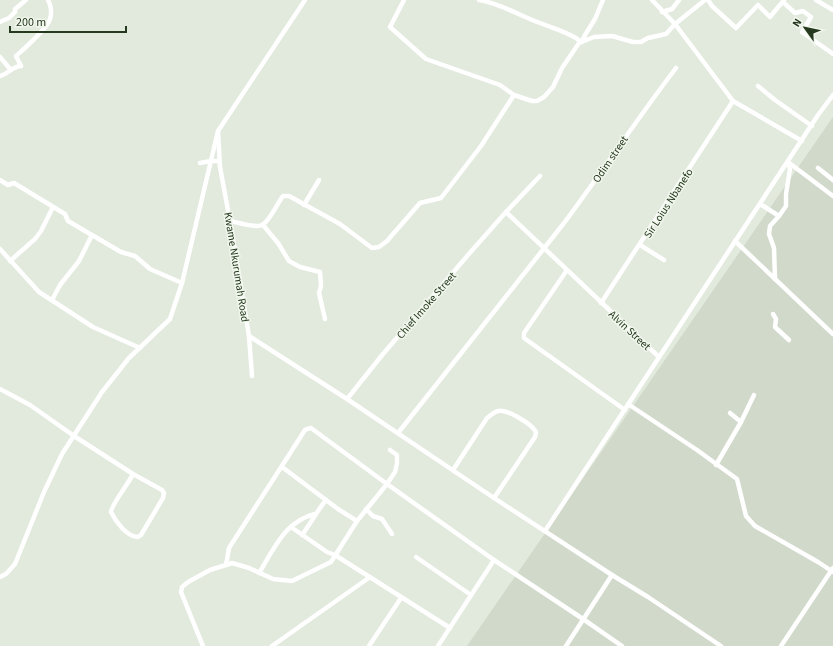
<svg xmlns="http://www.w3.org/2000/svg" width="833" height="646" viewBox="0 0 833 646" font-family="'Source Sans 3',sans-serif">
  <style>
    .built { fill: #d1d9cb }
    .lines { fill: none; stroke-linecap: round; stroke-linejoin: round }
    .minor { stroke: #fff; stroke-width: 4.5 }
    .labels { text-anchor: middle; stroke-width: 3; stroke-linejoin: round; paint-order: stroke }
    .street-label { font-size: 11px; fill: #25391e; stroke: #f1f6ed }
  </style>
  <rect width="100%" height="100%" fill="#e2e9dd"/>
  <polygon class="built" points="833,117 833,646 467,646"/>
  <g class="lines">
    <g class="minor">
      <polyline points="404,0 390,27 426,59 500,85 514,95 532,101 537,101 544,97 553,87 562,68 579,43 594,37 612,36 633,42 641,42 648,38 666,34 675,24 705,0"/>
      <path d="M479,0C500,3 520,16 540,23C555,29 569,32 582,42L585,35L595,19L603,0"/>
      <polyline points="652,0 675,24 733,101 802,141"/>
      <polyline points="708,0 712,6 736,28 758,5 770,17 784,0"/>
      <polyline points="816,0 833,10"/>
      <polyline points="783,2 795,13 803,11 811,17 802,32 833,54"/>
      <polyline points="662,12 672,9 679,0"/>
      <polyline points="0,22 9,18 15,12 15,9 26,0"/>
      <polyline points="0,57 11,70"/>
      <path d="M21,66L16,56C25,48 47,29 50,19C52,13 51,5 48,0"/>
      <path d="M0,76C8,74 13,66 21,66"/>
      <polyline points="758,86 775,100 812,126"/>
      <polyline points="218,131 220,167 230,221 249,336 347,399 494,498 612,575 566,646"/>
      <polyline points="788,162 833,196"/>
      <polyline points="200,163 211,161 219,161"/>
      <polyline points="818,168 833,180"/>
      <polyline points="0,180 8,185 14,183 65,214 68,221 121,252 135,256 150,269 182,283"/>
      <polyline points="760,204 779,216 770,226 769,234 774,248 775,279"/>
      <polyline points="304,205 319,180"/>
      <polyline points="506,212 659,357"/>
      <polyline points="779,216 786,206 786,194 790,169 788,162"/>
      <path d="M230,221C239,223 249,226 258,226C268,226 277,203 283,196H289L340,224L372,248L379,247L387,241L420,203L441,198L481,146L514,95"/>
      <polyline points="263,225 278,243 289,261 300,267 320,272 321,286 319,293 325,319"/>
      <polyline points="735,241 833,334"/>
      <polyline points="640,245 664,260"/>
      <polyline points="0,249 39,292 93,327 140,348"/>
      <polyline points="10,261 35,239 41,231 53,207"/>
      <polyline points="567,270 524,333 524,338 625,410"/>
      <polyline points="52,300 60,285 79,261 92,235"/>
      <polyline points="601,303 733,101"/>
      <polyline points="773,314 776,319 775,327 789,340"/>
      <polyline points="249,336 252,376"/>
      <path d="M0,389L30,405L74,436L133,474L162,490L164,493L163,498L141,535L138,537C127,537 116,522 111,512C111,505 129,483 133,474"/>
      <polyline points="347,399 383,354 468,255 506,212 540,176"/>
      <polyline points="628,404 697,450 737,479 746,516 755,526 818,562 833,572"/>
      <polyline points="730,413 741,422 754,395"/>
      <path d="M398,433L564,223C602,172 637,119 676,68"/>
      <polyline points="716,465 741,422"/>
      <polyline points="282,467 338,509 357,521"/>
      <path d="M453,470L487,418C491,415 494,412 498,411C507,409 532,424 536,432L535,437L494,498"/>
      <polyline points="366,509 373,516 382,519 392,534"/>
      <polyline points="291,527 327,552 335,555 450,628"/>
      <polyline points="545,531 818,115 833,95"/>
      <path d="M302,535C311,523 317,511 326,500"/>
      <polyline points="416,557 471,595"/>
      <polyline points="226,565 229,548 305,430 307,429 311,428 387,484 494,560 583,619 622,646"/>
      <path d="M259,573C274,549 285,521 315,514"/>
      <polyline points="612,575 648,597 721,646"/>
      <polyline points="0,577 6,574 15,564 44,492 62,454 102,392 129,358 170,319 182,283 218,131 305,0"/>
      <polyline points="203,646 181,592 182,587 188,582 210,570 232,563 249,568 273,579 292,581 331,562 357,521 387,484 395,472 397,463 397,455 390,450"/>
      <polyline points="272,646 370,577"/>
      <polyline points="369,646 401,598"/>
      <polyline points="438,646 494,560"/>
      <polyline points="781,646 833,568"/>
    </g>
  </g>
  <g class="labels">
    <g class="street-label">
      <text transform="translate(610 159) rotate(-56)" y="4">Odim street</text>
      <text transform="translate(668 203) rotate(-57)" y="4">Sir Loius Nbanefo</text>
      <text transform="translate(237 267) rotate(81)" y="4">Kwame Nkurumah Road</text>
      <text transform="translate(426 305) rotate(-49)" y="4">Chief Imoke Street</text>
      <text transform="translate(630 330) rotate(43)" y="4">Alvin Street</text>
    </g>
  </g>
  <g transform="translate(805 28) rotate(303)" stroke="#f1f6ed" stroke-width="3" paint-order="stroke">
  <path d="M0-3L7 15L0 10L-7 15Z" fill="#25391e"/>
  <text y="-6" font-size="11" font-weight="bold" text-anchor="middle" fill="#25391e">N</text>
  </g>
  <path d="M10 26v6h116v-6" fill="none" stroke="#25391e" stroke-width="2"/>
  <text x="16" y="26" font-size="12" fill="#25391e" stroke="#f1f6ed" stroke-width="3" paint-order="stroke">200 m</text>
</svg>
